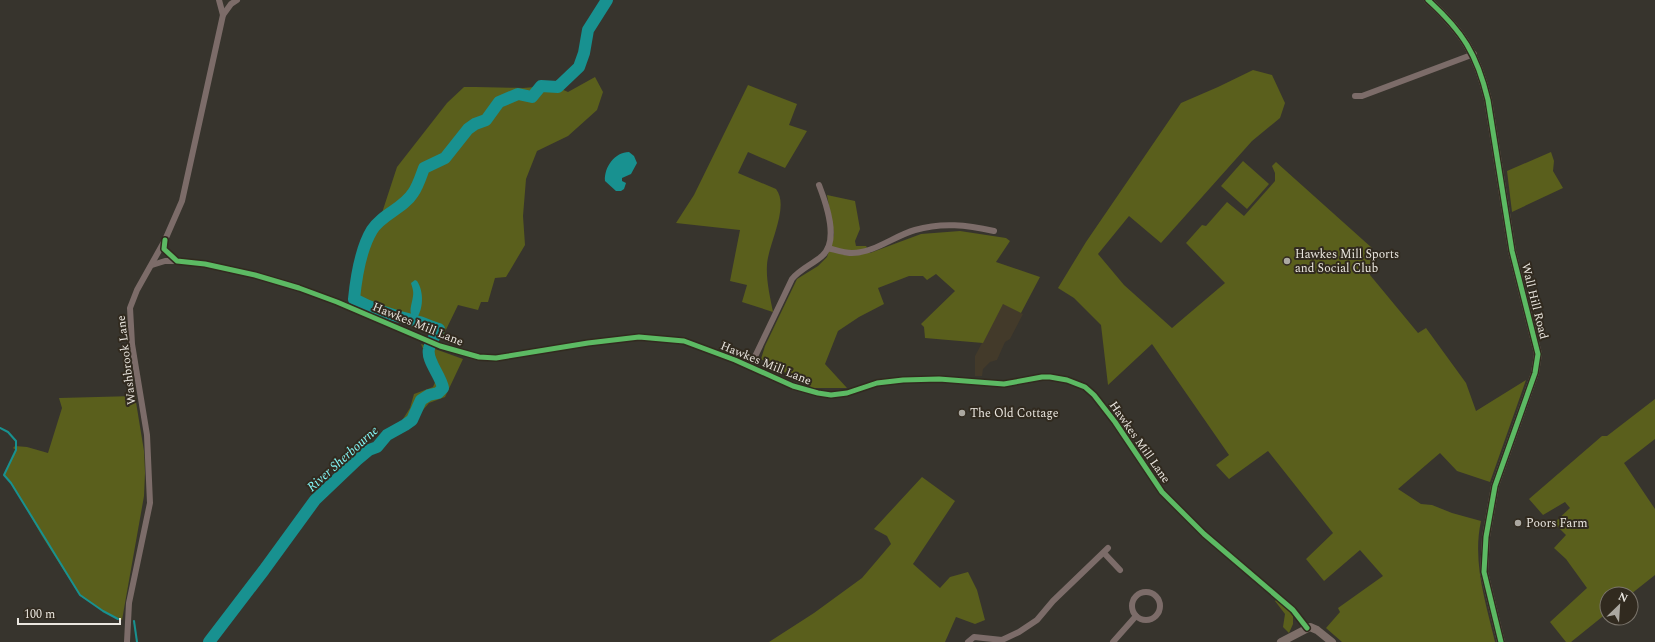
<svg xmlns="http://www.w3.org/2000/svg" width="1655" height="642" viewBox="0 0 1655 642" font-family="Spectral,serif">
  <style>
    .built { fill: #433a2a }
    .green { fill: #5a5f1c }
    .water { fill: #189190 }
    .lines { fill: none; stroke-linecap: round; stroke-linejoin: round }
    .stream { stroke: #189190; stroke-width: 2 }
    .river { stroke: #189190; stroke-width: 12 }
    .street { stroke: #7c6c69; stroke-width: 6 }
    .secondary { stroke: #7e6f69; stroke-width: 8 }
    .cycleway-casing { stroke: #312a1f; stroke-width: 8 }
    .cycleway { stroke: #5cba63; stroke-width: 5 }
    .poi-dot { fill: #aba8a1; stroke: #312a1f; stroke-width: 1.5 }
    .labels { text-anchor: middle; stroke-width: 4; stroke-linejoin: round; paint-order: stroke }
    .poi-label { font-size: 12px; fill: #eae6df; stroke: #312a1f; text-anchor: start }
    .street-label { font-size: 12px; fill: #eae6df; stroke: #312a1f }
    .water-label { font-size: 13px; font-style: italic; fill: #85fafa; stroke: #312a1f }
  </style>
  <rect width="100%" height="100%" fill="#37342d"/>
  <polygon class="built" points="1003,303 1023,314 1010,339 1005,342 997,360 990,362 983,369 982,376 975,376 975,356"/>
  <g class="green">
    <path d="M1253,70L1272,75L1285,103L1280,118L1252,141L1161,243L1129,216L1098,254L1124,285L1172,328L1225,283L1186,243L1202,225L1206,226L1227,202L1244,216L1275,181V173L1272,166L1276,162L1372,248L1370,275L1418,333L1426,328L1466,383L1476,411L1526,380L1490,482L1457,471L1440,453L1398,489L1421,504L1432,505L1452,513L1481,521C1472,562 1486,603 1495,642H1342L1326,628L1340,612L1338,608L1383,576L1360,550L1324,581L1306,559L1333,533L1268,451L1229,479L1216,465L1229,455L1152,344L1108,385L1101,325L1074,298L1058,288L1086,242L1181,103L1218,87Z"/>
    <path d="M595,77L603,92L597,110L568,136L537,151L526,179L523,216L525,245L506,277L495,278L488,302H481L478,310L458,305L441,340L354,299L357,278L366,245L372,231L379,222L397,167L447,103L464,87C484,87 504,88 523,88C541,87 551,84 568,92Z"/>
    <path d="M748,85L797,104L789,125L807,131L785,168L748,152L738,173L776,189C790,207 768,244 767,265C766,280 770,297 773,312L742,302L747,285L730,281L740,230L676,223L694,195Z"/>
    <polygon points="1551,152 1554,161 1553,171 1563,188 1512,212 1507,171"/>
    <polygon points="1243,161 1269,184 1247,209 1221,186"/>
    <polygon points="827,195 855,201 860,229 855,241 856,246 866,246 870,253 921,234 960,231 1006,238 1010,241 996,262 1040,277 1021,313 1003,304 983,343 925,338 924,327 921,324 955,291 936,274 927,280 923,276 909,276 878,288 884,304 859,317 838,331 825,364 847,388 813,388 761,359 765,346 797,279 818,266 827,257 829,251 834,234"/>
    <polygon points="421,344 463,359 445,397 429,403 409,426 403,419 410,408 414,394 433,387 436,380"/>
    <polygon points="135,396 144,451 145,473 144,496 122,620 105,612 80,596 42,536 12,484 4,475 16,450 13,448 15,446 27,447 48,453 62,408 59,398"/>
    <polygon points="1655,399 1655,439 1624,463 1655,509 1655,575 1631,594 1607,594 1607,613 1571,642 1566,642 1550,622 1587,588 1566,559 1554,548 1566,535 1554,523 1570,508 1565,502 1543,515 1529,499 1602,436 1607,436"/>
    <polygon points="922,477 955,501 913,564 940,588 950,577 968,572 977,590 985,620 975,624 956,617 945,642 769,642 814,613 862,578 891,544 887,536 874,529"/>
    <polygon points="1277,599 1293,615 1293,624 1289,633 1283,627 1285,614 1275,601"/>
  </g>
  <g class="water">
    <path d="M629,152L634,156L637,163L631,174L622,178V181L626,183L624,189L621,191H616L605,181C604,167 615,152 629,152Z"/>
    <path d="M415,280L417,281C424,291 424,311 415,320C407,313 412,305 413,296C414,291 412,287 411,283Z"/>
  </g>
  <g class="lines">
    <g class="stream">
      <polyline points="0,428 8,432 16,441 16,450 4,475 11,483 80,595 103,611 118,619"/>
      <polyline points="134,621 137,642"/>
    </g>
    <path class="river" d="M209,642L264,570L315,500L357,460L369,450L377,447L387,435L405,425L412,420L421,400L429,395L438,393L443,388C441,376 426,360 429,349C430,342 436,335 439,329C431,327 424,323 416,321C394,316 374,310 354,299C356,279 361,248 372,230C382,214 403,209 413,193C418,186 421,176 424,168L445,158L468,129L475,124L486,120L499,102L518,94L532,97L541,86L558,87L579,67L584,53L588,30L607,0"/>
    <g class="street">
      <polyline points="219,0 223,15"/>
      <polyline points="1355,96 1362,96 1474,54"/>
      <polyline points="165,240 164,249 177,261 205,264 255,275 299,288 337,302 440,346 479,357 496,358 588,343 639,337 684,341 735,360 793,386 818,393 831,395 847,393 877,383 903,380 939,379 1004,384 1042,377 1050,377 1067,380 1085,387 1094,395 1115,422 1162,492 1204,534 1293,610 1307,628"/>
      <path d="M828,248C836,250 844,253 852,253C874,253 894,236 915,230C942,222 967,225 994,231"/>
      <polyline points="152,265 165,261 177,261"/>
      <path d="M750,367L792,279C800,269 813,264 822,256C840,241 826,203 819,185"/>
      <polyline points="1104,553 1120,570"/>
      <circle cx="1146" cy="606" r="14"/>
      <polyline points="127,642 129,603 150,503 147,435 132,344 130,308 137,290 165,240 182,201 223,15 231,4 237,0"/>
      <polyline points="968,642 974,637 1002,640 1019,632 1037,620 1053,601 1108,548"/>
      <polyline points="1113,642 1136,616"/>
    </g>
    <g class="secondary">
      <path d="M1428,0C1463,32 1477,54 1488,100L1512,251L1538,354L1535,373L1495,486L1486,537L1484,572L1501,642"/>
      <polyline points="1281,642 1310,627 1317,630 1332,642"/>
    </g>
    <defs>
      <g id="cycleway">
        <path d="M1428,0C1463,32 1477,54 1488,100L1512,251L1538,354L1535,373L1495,486L1486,537L1484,572L1501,642"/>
        <polyline points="165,240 164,249 177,261 205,264 255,275 299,288 337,302 440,346 479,357 496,358 588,343 639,337 684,341 735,360 793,386 818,393 831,395 847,393 877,383 903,380 939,379 1004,384 1042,377 1050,377 1067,380 1085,387 1094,395 1115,422 1162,492 1204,534 1293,610 1307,628"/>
      </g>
    </defs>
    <use href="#cycleway" class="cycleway-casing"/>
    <use href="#cycleway" class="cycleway"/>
  </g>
  <g class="poi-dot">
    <circle cx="1287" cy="261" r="4"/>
    <circle cx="962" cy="413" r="4"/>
    <circle cx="1518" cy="523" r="4"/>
  </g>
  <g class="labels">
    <g class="poi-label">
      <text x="1295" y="258">Hawkes Mill Sports<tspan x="1295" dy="14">and Social Club</tspan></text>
      <text x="970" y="417">The Old Cottage</text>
      <text x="1526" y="527">Poors Farm</text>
    </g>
    <g class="street-label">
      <text transform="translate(1535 301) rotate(76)" y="4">Wall Hill Road</text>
      <text transform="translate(418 324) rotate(22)" y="4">Hawkes Mill Lane</text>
      <text transform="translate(126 360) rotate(-97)" y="4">Washbrook Lane</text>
      <text transform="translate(766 363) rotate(22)" y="4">Hawkes Mill Lane</text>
      <text transform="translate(1140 442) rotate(55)" y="4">Hawkes Mill Lane</text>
    </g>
    <g class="water-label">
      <text transform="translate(342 458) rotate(-42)" y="5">River Sherbourne</text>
    </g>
  </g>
  <g transform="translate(1619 606) rotate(25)"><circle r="19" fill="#312a1f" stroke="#7b756c"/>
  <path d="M0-3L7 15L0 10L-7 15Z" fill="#aba8a1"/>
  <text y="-6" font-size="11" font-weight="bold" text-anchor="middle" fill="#eae6df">N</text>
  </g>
  <path d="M18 618v6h102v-6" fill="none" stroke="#eae6df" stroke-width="2"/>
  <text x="24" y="618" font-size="12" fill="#eae6df" stroke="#312a1f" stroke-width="3" paint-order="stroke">100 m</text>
</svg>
